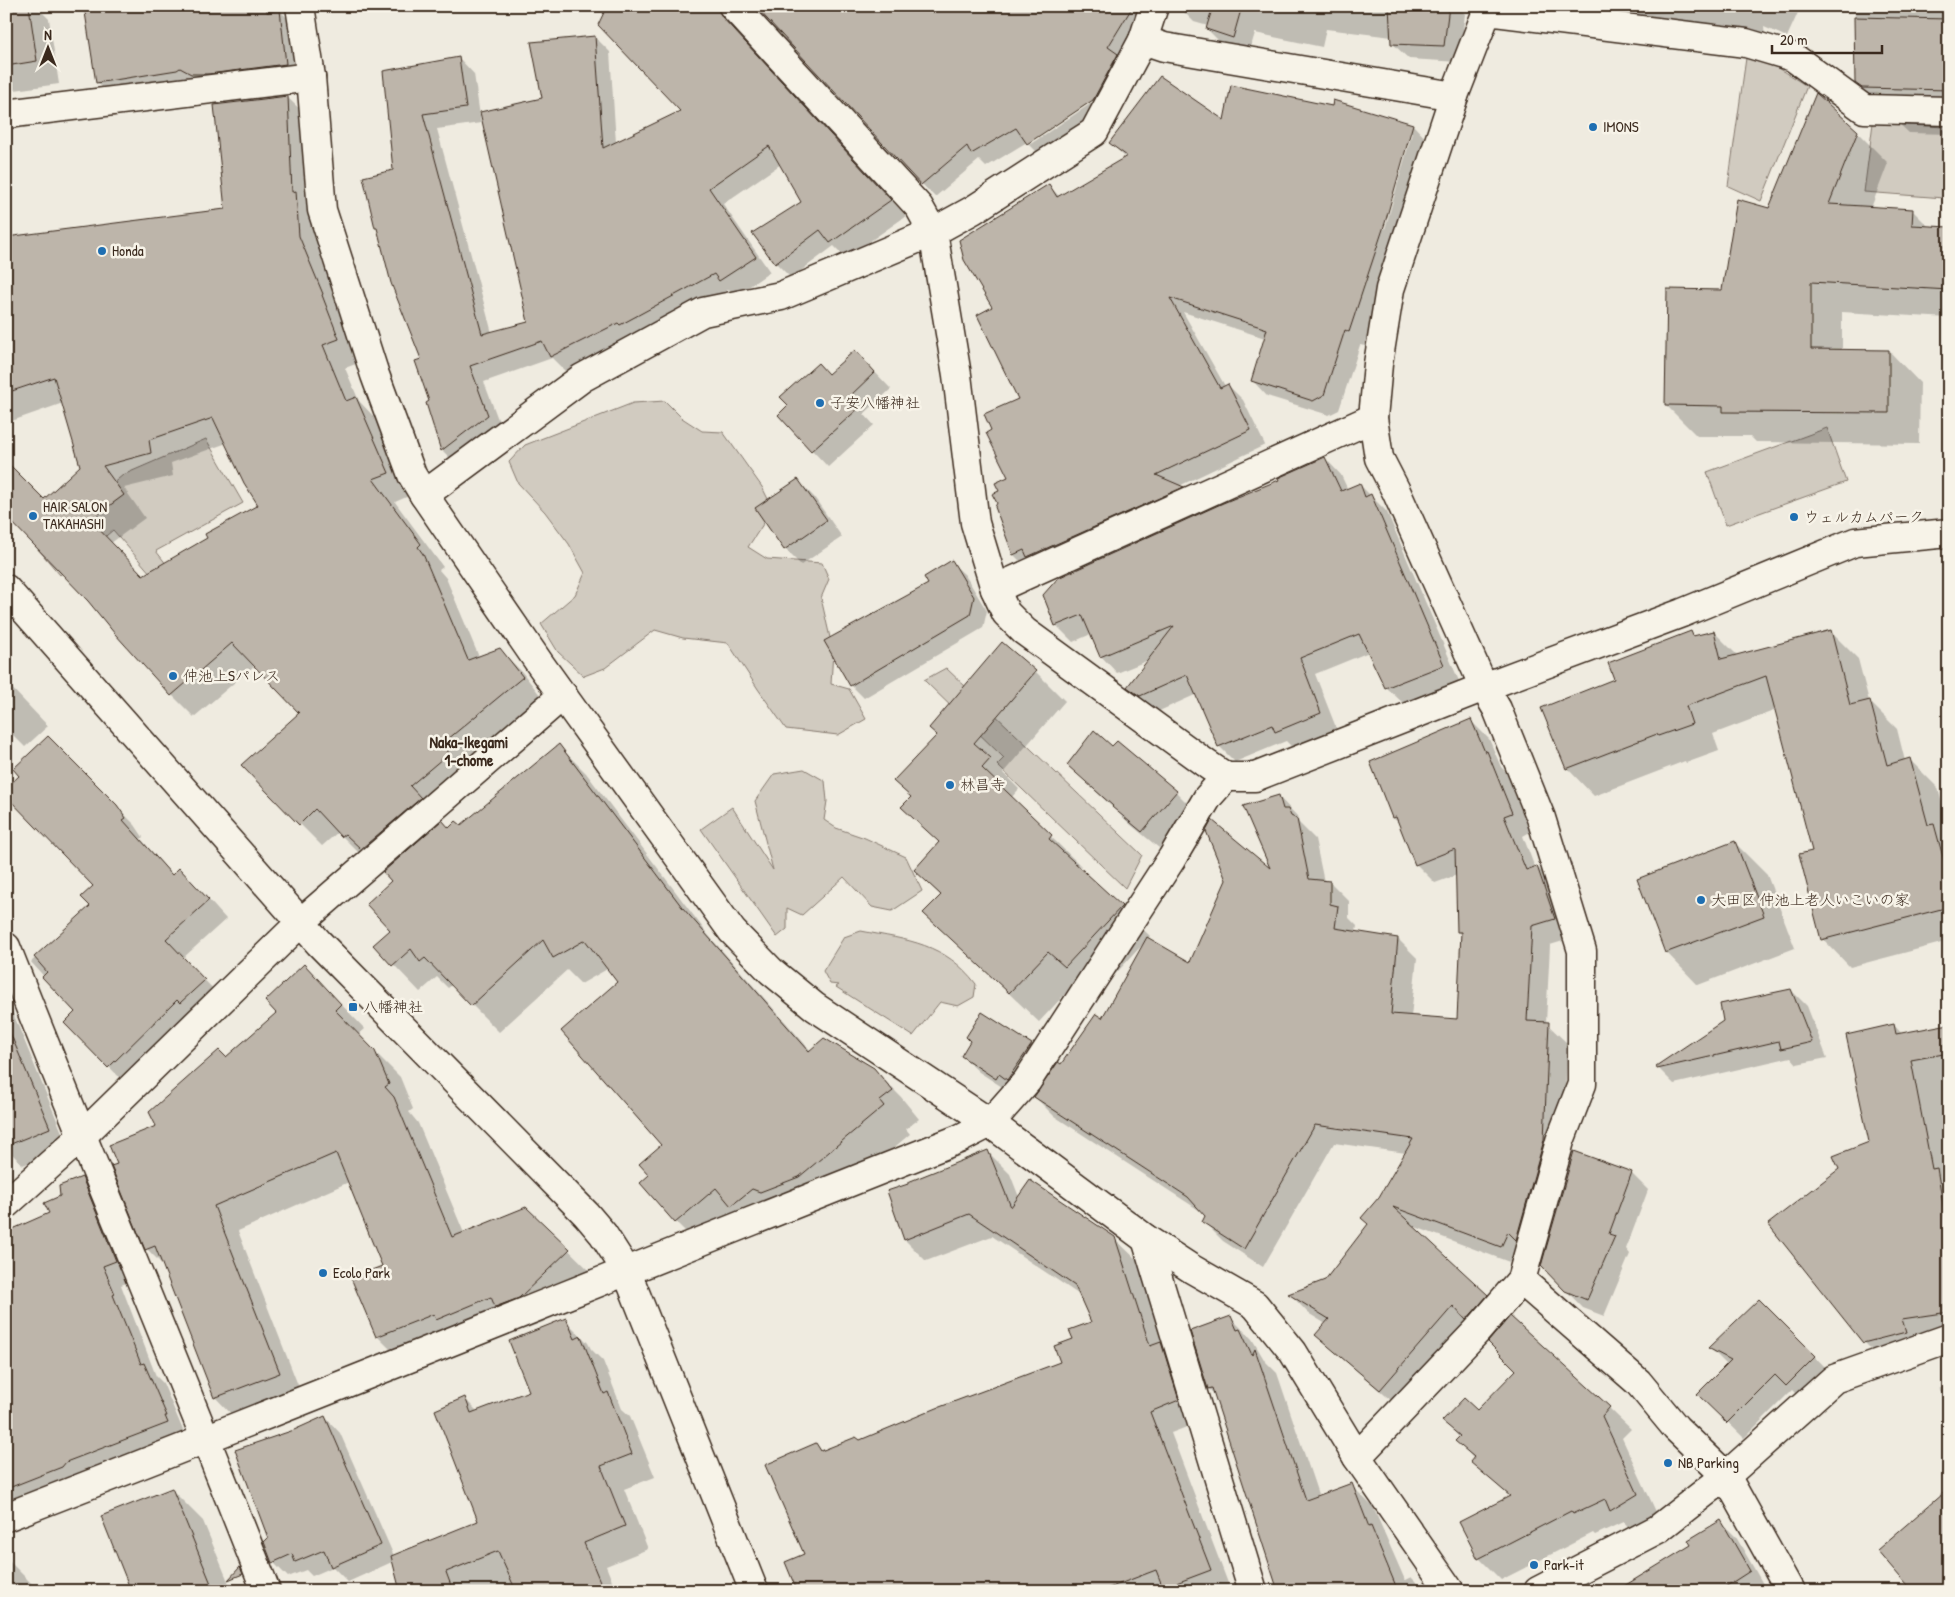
<svg xmlns="http://www.w3.org/2000/svg" width="1955" height="1597" viewBox="0 0 1955 1597" font-family="'Patrick Hand','Klee One',sans-serif">
  <style>
    .green { fill: #d1cbc0; stroke: #867a6f }
    .shadow { fill: #0003; fill-rule: evenodd }
    .building { fill: #bdb5aa; stroke: #3b2a1e; fill-rule: evenodd }
    .lines { fill: none; stroke-linecap: round; stroke-linejoin: round }
    .minor-casing { stroke: #3b2a1e; stroke-width: 31 }
    .minor { stroke: #f7f3e8; stroke-width: 28 }
    .poi-dot { fill: #1f6fb2; stroke: #f7f3e8; stroke-width: 2 }
    .labels { text-anchor: middle; stroke-width: 5; stroke-linejoin: round; paint-order: stroke }
    .poi-label { font-size: 15px; fill: #3b2a1e; stroke: #f7f3e8; text-anchor: start }
    .neighbourhood-label { font-size: 16px; font-weight: bold; fill: #3b2a1e; stroke: #f7f3e8 }
  </style>
  <rect width="100%" height="100%" fill="#efebe0"/>
  <filter id="ink" filterUnits="userSpaceOnUse"><feTurbulence type="fractalNoise" baseFrequency=".02" numOctaves="2"/><feDisplacementMap in="SourceGraphic" scale="10" xChannelSelector="R" yChannelSelector="G"/><feConvolveMatrix kernelMatrix="1 2 1 2 8 2 1 2 1" color-interpolation-filters="sRGB"/></filter>
  <g filter="url(#ink)">
    <g class="green">
      <polygon points="1746,58 1776,67 1807,86 1761,201 1728,186"/>
      <polygon points="1873,123 1944,127 1944,198 1864,192"/>
      <polygon points="665,401 682,418 702,431 723,432 762,487 773,509 748,547 767,559 822,563 829,579 821,598 833,651 831,684 849,689 866,719 838,735 786,729 758,689 728,643 683,638 655,630 605,668 584,676 558,652 541,624 575,595 585,573 569,544 545,512 518,483 509,462 525,445 633,403"/>
      <polygon points="1827,428 1846,482 1726,525 1707,472"/>
      <polygon points="206,439 243,503 156,551 192,597 151,574 113,530 60,575 38,549 78,512 123,475"/>
      <polygon points="946,668 1142,855 1125,888 997,765 1004,758 924,680"/>
      <polygon points="804,769 825,781 827,801 824,820 836,828 865,838 906,857 922,891 892,911 872,907 844,877 802,915 787,908 787,929 777,937 701,829 732,807 773,870 755,801 774,774"/>
      <path d="M861,931C908,940 945,943 976,984L974,997L958,1006L940,1002L913,1036L836,987L839,985L830,984L823,971L844,937Z"/>
    </g>
    <g class="shadow">
      <polygon points="6,6 36,6 49,19 59,84 7,91 11,117 6,118"/>
      <polygon points="85,6 271,6 276,12 280,11 303,33 307,86 119,105 97,82"/>
      <path d="M985,6H1154L1107,113L1042,157L1027,142L986,167L979,160L935,197L922,184ZM1098,96L1099,98L1029,145V142Z"/>
      <polygon points="1178,6 1457,6 1465,14 1459,62 1409,59 1392,43 1392,37 1326,29 1322,47 1255,33 1249,53 1223,45 1207,29 1208,26 1194,22"/>
      <polygon points="1545,6 1801,6 1787,37 1764,27 1766,50"/>
      <polygon points="1855,6 1940,6 1949,15 1949,134 1909,133 1856,83"/>
      <polygon points="595,37 610,52 616,143 682,111 743,40 906,216 846,258 834,246 791,278 776,263 754,233 803,202 781,164 723,204 770,272 735,296 729,289 636,340 634,337 566,372 552,358 484,382 502,430 457,465 442,450 428,403 431,402 422,360 379,230 376,227 395,171 385,72 459,58 474,74 481,123 437,129 492,333 530,323 543,99"/>
      <path d="M287,97L310,119L321,259L345,317L361,362L345,368L359,401L378,421L411,495L395,502L443,567L439,570L446,578L479,657L500,650L522,672L544,700L431,809L449,829L461,827L559,746L586,773L709,936L811,1051L873,1069L901,1097L919,1119L906,1129L910,1134L827,1204L703,1249L676,1222L651,1175L663,1146L619,982L609,968L581,984L567,970L499,1032L452,985L448,988L437,977L420,992L375,945L392,930L393,881L368,855L365,859L338,832L322,846L300,824L301,713L255,665L194,717L172,695L44,501L81,467L63,403L6,423V238L227,210ZM227,443L260,505L209,538L143,576L111,543L145,518L124,488L173,476L171,463Z"/>
      <path d="M1225,122L1413,125L1428,141L1379,302L1365,346L1360,345L1339,410L1329,415L1267,396L1252,380L1265,338L1183,312L1225,386L1228,385L1243,400L1265,445L1179,486L1197,502L1029,570L1014,555L997,507L1001,492L1010,477L1020,400L993,307L1049,186L1060,197L1126,158L1111,143ZM1409,133H1412L1385,229L1382,228Z"/>
      <polygon points="1857,132 1888,163 1871,208 1912,210 1929,227 1949,228 1949,318 1842,312 1842,351 1889,351 1920,383 1919,444 1756,442 1750,436 1697,436 1666,405 1723,291 1770,209"/>
      <polygon points="855,351 891,389 864,414 874,425 828,467 812,450 828,375"/>
      <polygon points="1325,458 1341,475 1348,490 1360,485 1387,512 1459,681 1403,703 1386,687 1369,652 1315,674 1337,730 1292,747 1286,741 1235,762 1219,746 1197,694 1157,712 1145,703 1129,687 1151,659 1117,673 1101,656 1091,634 1073,642 1056,625 1281,481"/>
      <polygon points="798,481 814,497 842,537 801,565 785,549"/>
      <polygon points="951,562 965,575 987,611 983,628 864,698 851,685 930,584"/>
      <polygon points="1691,632 1695,637 1714,632 1738,656 1831,632 1858,659 1869,701 1897,729 1905,761 1910,760 1938,788 1949,831 1949,941 1850,967 1823,939 1813,852 1776,710 1713,734 1719,751 1686,763 1685,761 1594,796 1567,768 1615,680"/>
      <polygon points="1035,671 1065,701 1003,773 1019,789 1011,798 1081,866 1079,868 1150,936 1148,939 1190,963 1273,873 1278,796 1297,816 1299,823 1315,839 1324,882 1330,882 1349,901 1349,918 1357,926 1356,932 1398,939 1417,958 1411,1017 1458,1020 1462,936 1458,932 1457,875 1435,883 1416,864 1401,825 1393,818 1470,720 1489,739 1501,767 1506,772 1530,832 1523,836 1535,868 1537,867 1556,886 1573,938 1550,945 1546,1023 1567,1043 1563,1159 1520,1266 1410,1225 1506,1315 1400,1408 1336,1353 1317,1335 1326,1324 1308,1313 1290,1294 1325,1281 1369,1224 1380,1197 1406,1153 1334,1143 1263,1267 1223,1241 1204,1222 1206,1215 1205,1214 1054,1116 1035,1097 1102,1020 1144,943 1095,996 1078,980 1039,1022 925,913 941,896 915,870 940,843 903,807 912,798 895,781"/>
      <polygon points="6,682 48,726 25,747 6,728"/>
      <polygon points="48,738 135,825 143,837 141,839 173,876 198,888 226,919 183,958 223,999 127,1085 66,1023 77,1013 31,962 92,906 95,886 21,776"/>
      <polygon points="1112,748 1176,792 1192,808 1159,848 1130,824 1085,781"/>
      <polygon points="1735,843 1767,875 1795,948 1698,985 1666,952"/>
      <polygon points="304,966 365,1029 358,1035 400,1077 413,1109 409,1112 418,1123 464,1233 526,1208 593,1274 543,1322 520,1331 512,1323 401,1360 377,1336 383,1266 349,1182 238,1231 303,1398 239,1422 215,1397 165,1267 147,1249 119,1164 226,1059 278,1013"/>
      <polygon points="1791,990 1807,1006 1827,1058 1797,1064 1791,1057 1674,1084 1658,1068"/>
      <polygon points="6,996 68,1147 23,1165 6,1148"/>
      <polygon points="983,1013 1031,1045 1048,1062 1013,1094 979,1072 962,1056 972,1042"/>
      <polygon points="1894,1025 1902,1034 1949,1025 1949,1330 1881,1359 1864,1342 1840,1169 1870,1142"/>
      <polygon points="988,1152 1010,1174 1019,1197 1114,1238 1137,1260 1164,1347 1183,1365 1200,1422 1171,1433 1231,1591 799,1591 806,1555 816,1444 823,1452 860,1442 1062,1363 1093,1323 1081,1296 992,1236 926,1261 905,1240"/>
      <polygon points="1631,1173 1648,1190 1626,1249 1630,1254 1604,1316 1583,1308 1542,1266"/>
      <polygon points="82,1178 101,1197 134,1280 121,1285 156,1376 163,1383 185,1435 6,1512 6,1253 50,1214 61,1197"/>
      <polygon points="1759,1300 1831,1373 1803,1401 1792,1390 1744,1438 1699,1394 1727,1365 1710,1348"/>
      <polygon points="1230,1317 1252,1339 1265,1361 1277,1373 1319,1497 1351,1485 1373,1507 1405,1580 1411,1577 1425,1591 1279,1591 1216,1396 1209,1389"/>
      <polygon points="565,1320 588,1343 591,1349 603,1361 622,1409 630,1416 655,1477 624,1489 648,1549 606,1566 616,1591 402,1591 394,1561 348,1582 333,1567 312,1576 306,1570 288,1577 273,1562 269,1538 294,1431 325,1417 340,1433 394,1556 479,1522 465,1399 478,1412 531,1392"/>
      <polygon points="1949,1384 1949,1406 1939,1389"/>
      <polygon points="1609,1408 1631,1429 1622,1438 1658,1516 1632,1532 1623,1522 1595,1535 1593,1533 1501,1580 1479,1558 1510,1497 1472,1462 1474,1459 1457,1441 1460,1438 1444,1421 1477,1412"/>
      <polygon points="172,1490 203,1521 232,1591 132,1591"/>
      <polygon points="1721,1522 1736,1537 1767,1591 1619,1591 1693,1545"/>
      <polygon points="6,1558 33,1585 36,1591 6,1591"/>
    </g>
    <g class="building">
      <polygon points="6,6 29,6 37,61 6,66"/>
      <polygon points="84,6 266,6 267,12 280,10 286,64 209,74 191,74 180,68 177,70 96,83"/>
      <polygon points="607,6 718,6 722,17 891,200 830,243 820,230 775,264 752,233 801,202 769,146 709,188 756,257 719,281 714,274 620,325 618,323 550,357 542,341 470,366 488,415 441,451 426,403 429,401 415,361 421,359 391,283 377,228 375,228 363,177 393,170 383,71 459,57 466,108 423,114 482,334 528,322 480,112 542,98 531,42 595,36 603,148 680,111 598,25"/>
      <polygon points="755,6 1133,6 1108,47 1118,54 1093,100 1027,144 1016,128 971,154 967,146 921,185"/>
      <polygon points="1213,6 1242,6 1233,38 1206,29"/>
      <polygon points="1389,6 1449,6 1444,46 1391,44"/>
      <polygon points="1854,17 1949,19 1949,90 1862,88 1855,83"/>
      <polygon points="1160,76 1224,120 1231,85 1332,106 1333,100 1413,124 1385,223 1349,332 1345,330 1324,395 1313,401 1251,381 1267,329 1170,298 1220,388 1228,384 1251,430 1156,475 1184,487 1027,557 1024,550 1013,555 995,507 997,503 992,494 999,491 995,483 1008,477 986,433 991,430 984,414 1018,399 977,315 992,307 964,260 959,240 1049,184 1057,197 1127,156 1109,143"/>
      <polygon points="1816,93 1858,131 1829,204 1913,209 1912,225 1949,227 1949,290 1811,282 1811,349 1889,350 1889,413 1723,412 1723,406 1665,405 1667,289 1722,290 1737,199 1769,208"/>
      <path d="M288,96L292,192L296,191L299,236L323,294L322,295L339,339L323,345L346,401L356,397L389,473L373,479L421,544L418,547L423,554L468,660L500,648L523,677L442,744L449,753L410,786L421,798L361,849L345,834L341,837L315,809L299,825L241,765L299,713L232,643L171,696L115,634L88,601L6,516V461L44,499L80,466L54,377L6,393V237L225,209L214,105ZM213,418L244,483L258,505L205,534L207,538L143,575L90,520L124,495L103,466L151,453L149,440Z"/>
      <polygon points="855,350 875,372 849,397 859,408 811,451 778,415 788,405 780,397 818,363 828,374"/>
      <polygon points="1325,457 1341,491 1360,483 1365,497 1371,494 1444,665 1385,688 1359,634 1300,658 1321,713 1275,732 1272,725 1218,747 1187,675 1140,696 1127,687 1174,626 1100,657 1082,615 1055,626 1043,595 1058,578 1223,503 1279,480 1278,478"/>
      <polygon points="798,479 827,520 784,550 755,508"/>
      <polygon points="952,560 974,597 970,615 850,686 824,641 928,584 924,577"/>
      <polygon points="1831,630 1850,705 1870,700 1887,765 1910,758 1928,825 1934,824 1949,879 1949,907 1821,940 1799,854 1812,851 1766,676 1686,706 1692,724 1658,736 1657,734 1566,769 1541,708 1614,679 1608,663 1691,631 1693,636 1714,631 1721,659"/>
      <polygon points="1002,642 1036,671 974,743 991,758 982,768 1052,835 1049,839 1122,906 1065,967 1048,952 1009,993 923,913 941,895 914,870 939,842 901,807 911,797 893,781 937,735 929,728"/>
      <polygon points="1471,719 1485,752 1487,751 1512,813 1504,816 1526,870 1537,866 1555,919 1532,926 1527,1021 1549,1022 1544,1140 1516,1240 1508,1232 1501,1247 1393,1207 1488,1295 1466,1320 1453,1306 1380,1390 1315,1335 1329,1319 1288,1294 1325,1280 1368,1224 1361,1218 1379,1197 1413,1139 1315,1125 1244,1249 1202,1222 1205,1216 1188,1197 1034,1097 1058,1062 1061,1064 1096,1014 1102,1018 1147,937 1190,962 1226,880 1206,831 1212,820 1270,868 1243,806 1279,795 1283,809 1288,809 1291,816 1297,819 1309,879 1330,881 1330,904 1338,906 1335,928 1398,938 1391,1014 1457,1019 1461,932 1457,932 1455,849 1415,865 1396,817 1392,818 1370,762"/>
      <polygon points="1094,730 1112,746 1117,741 1177,791 1142,832 1112,807 1113,806 1067,765"/>
      <polygon points="48,736 117,805 126,818 123,820 172,875 179,868 209,900 166,939 205,980 180,1003 177,1000 108,1068 64,1023 75,1012 42,977 47,972 34,957 90,906 81,897 93,886 6,796 6,788 19,776 13,769"/>
      <polygon points="559,744 682,907 809,1051 824,1038 874,1068 893,1091 880,1101 884,1106 799,1177 760,1192 752,1189 731,1206 716,1188 675,1223 640,1183 649,1175 639,1164 661,1145 561,1031 617,982 585,940 553,958 543,940 471,1006 425,958 420,962 411,949 392,966 373,945 390,930 366,904 391,881 383,872 442,820 449,828 456,821 461,825"/>
      <polygon points="1735,841 1764,916 1665,953 1637,879"/>
      <polygon points="304,964 341,1004 335,1010 375,1051 389,1084 385,1087 394,1097 452,1237 526,1207 570,1249 519,1298 495,1307 491,1297 436,1320 434,1314 376,1337 351,1278 382,1266 336,1153 214,1206 280,1373 214,1398 155,1246 145,1250 111,1166 117,1164 109,1145 156,1126 149,1112 219,1050 226,1057 276,1013 265,1001"/>
      <polygon points="1791,989 1812,1042 1781,1049 1779,1041 1657,1069 1656,1066 1723,1021 1720,1004"/>
      <polygon points="982,1012 1032,1044 1007,1080 999,1074 996,1079 961,1056 970,1041 966,1037"/>
      <polygon points="6,1023 50,1128 6,1146"/>
      <polygon points="1894,1024 1896,1034 1949,1024 1949,1053 1911,1060 1932,1169 1937,1168 1949,1242 1949,1312 1902,1319 1906,1332 1863,1343 1768,1224 1839,1169 1833,1156 1869,1142 1846,1035"/>
      <polygon points="988,1150 1011,1207 1030,1180 1115,1237 1150,1346 1161,1342 1179,1400 1150,1412 1211,1570 1163,1588 1156,1570 1101,1591 797,1591 785,1562 804,1554 765,1465 816,1443 821,1451 856,1437 860,1440 937,1408 1060,1362 1054,1346 1073,1339 1069,1330 1091,1322 1075,1286 969,1214 904,1240 887,1191 908,1184 908,1182"/>
      <polygon points="1574,1151 1632,1172 1609,1234 1615,1236 1587,1300 1565,1291 1541,1266"/>
      <polygon points="82,1177 116,1261 103,1266 115,1294 113,1295 141,1364 144,1363 167,1416 165,1416 168,1423 66,1462 62,1467 6,1489 6,1232 49,1213 44,1203 60,1196 59,1186"/>
      <polygon points="1759,1299 1816,1356 1786,1386 1775,1375 1727,1423 1697,1394 1731,1360 1708,1348"/>
      <polygon points="1231,1316 1237,1330 1240,1329 1252,1355 1255,1349 1306,1500 1352,1483 1369,1527 1371,1526 1398,1591 1278,1591 1212,1388 1208,1389 1190,1331"/>
      <polygon points="1510,1316 1610,1407 1602,1416 1638,1494 1610,1511 1605,1499 1573,1514 1571,1511 1478,1559 1459,1522 1510,1496 1470,1462 1474,1457 1455,1441 1460,1436 1442,1421 1464,1398 1477,1410 1516,1370 1488,1342"/>
      <polygon points="566,1318 575,1339 581,1336 604,1394 608,1392 632,1454 601,1466 625,1526 584,1543 604,1591 516,1591 498,1551 446,1572 453,1591 400,1591 391,1556 478,1521 435,1410 465,1397 471,1413 529,1391 509,1341"/>
      <polygon points="325,1416 381,1545 331,1567 324,1550 295,1562 292,1554 272,1563 264,1542 268,1538 235,1450 294,1430"/>
      <polygon points="172,1488 214,1591 131,1591 101,1516"/>
      <polygon points="1949,1488 1949,1591 1912,1591 1877,1550"/>
      <polygon points="1721,1520 1750,1571 1719,1591 1616,1591 1691,1545 1688,1540"/>
      <polygon points="240,1567 243,1574 228,1580"/>
    </g>
    <g class="lines">
      <defs>
        <g id="minor">
          <polyline points="300,6 311,77 322,210 375,375 412,475 424,495 540,664 732,931 771,971 815,1007 990,1123 1146,1239 1192,1269 1255,1305 1293,1352 1357,1457 1450,1591"/>
          <polyline points="733,6 919,207 933,232 957,375 975,523 995,589 1006,613 1024,631 1208,765 1226,777 1255,777 1484,687 1682,613 1855,542 1949,533"/>
          <polyline points="1487,11 1746,43 1793,57 1864,109 1949,111"/>
          <polyline points="1143,40 1164,47 1454,96"/>
          <polyline points="6,114 311,77"/>
          <polyline points="424,495 582,378 703,312 781,296 933,232 973,210 1094,132 1143,40 1154,6"/>
          <polyline points="6,589 319,943 586,1214 603,1234 626,1270 754,1591"/>
          <polyline points="995,589 1373,418"/>
          <path d="M6,947C91,1162 182,1375 266,1591"/>
          <polyline points="6,1204 82,1136 300,923 563,695"/>
          <polyline points="1146,1239 1253,1591"/>
          <polyline points="1521,1280 1638,1382 1676,1428 1726,1476 1790,1591"/>
          <polyline points="1357,1457 1477,1331 1521,1280 1560,1141 1582,1084 1582,951 1541,818 1497,709 1484,687 1396,491 1379,458 1373,418 1378,364 1390,289 1454,96 1489,6"/>
          <path d="M6,1517C325,1394 641,1264 959,1139L990,1123L1027,1081L1172,858L1208,797L1226,777"/>
          <polyline points="1538,1591 1658,1529 1726,1476 1834,1379 1949,1338"/>
        </g>
      </defs>
      <use href="#minor" class="minor-casing"/>
      <use href="#minor" class="minor"/>
    </g>
  </g>
  <g class="poi-dot">
    <circle cx="1593" cy="127" r="5"/>
    <circle cx="102" cy="251" r="5"/>
    <circle cx="820" cy="403" r="5"/>
    <circle cx="33" cy="516" r="5"/>
    <circle cx="1794" cy="517" r="5"/>
    <circle cx="173" cy="676" r="5"/>
    <circle cx="950" cy="785" r="5"/>
    <circle cx="1701" cy="900" r="5"/>
    <rect x="348" y="1002" width="10" height="10" rx="2.5"/>
    <circle cx="323" cy="1273" r="5"/>
    <circle cx="1668" cy="1463" r="5"/>
    <circle cx="1534" cy="1565" r="5"/>
  </g>
  <g class="labels">
    <g class="poi-label">
      <text x="1603" y="132">IMONS</text>
      <text x="112" y="256">Honda</text>
      <text x="830" y="408">子安八幡神社</text>
      <text x="43" y="512">HAIR SALON<tspan x="43" dy="17">TAKAHASHI</tspan></text>
      <text x="1804" y="522">ウェルカムパーク</text>
      <text x="183" y="681">仲池上Sパレス</text>
      <text x="960" y="790">林昌寺</text>
      <text x="1711" y="905">大田区 仲池上老人いこいの家</text>
      <text x="363" y="1012">八幡神社</text>
      <text x="333" y="1278">Ecolo Park</text>
      <text x="1678" y="1468">NB Parking</text>
      <text x="1544" y="1570">Park-it</text>
    </g>
    <g class="neighbourhood-label">
      <text x="469" y="748">Naka-Ikegami<tspan x="469" dy="18">1-chome</tspan></text>
    </g>
  </g>
  <rect width="1955" height="1597" fill="none" stroke="#f7f3e8" stroke-width="25"/>
  <rect x="12" y="12" width="1930" height="1572" fill="none" stroke="#3b2a1e" stroke-width="2" filter="url(#ink)"/>
  <g transform="translate(48 48)" stroke="#f7f3e8" stroke-width="4" paint-order="stroke">
  <path d="M0-4L9 19L0 12L-9 19Z" fill="#3b2a1e"/>
  <text y="-8" font-size="14" font-weight="bold" text-anchor="middle" fill="#3b2a1e">N</text>
  </g>
  <path d="M1772 45v8h110v-8" fill="none" stroke="#3b2a1e" stroke-width="2.5"/>
  <text x="1780" y="45" font-size="15" fill="#3b2a1e" stroke="#f7f3e8" stroke-width="4" paint-order="stroke">20 m</text>
</svg>
